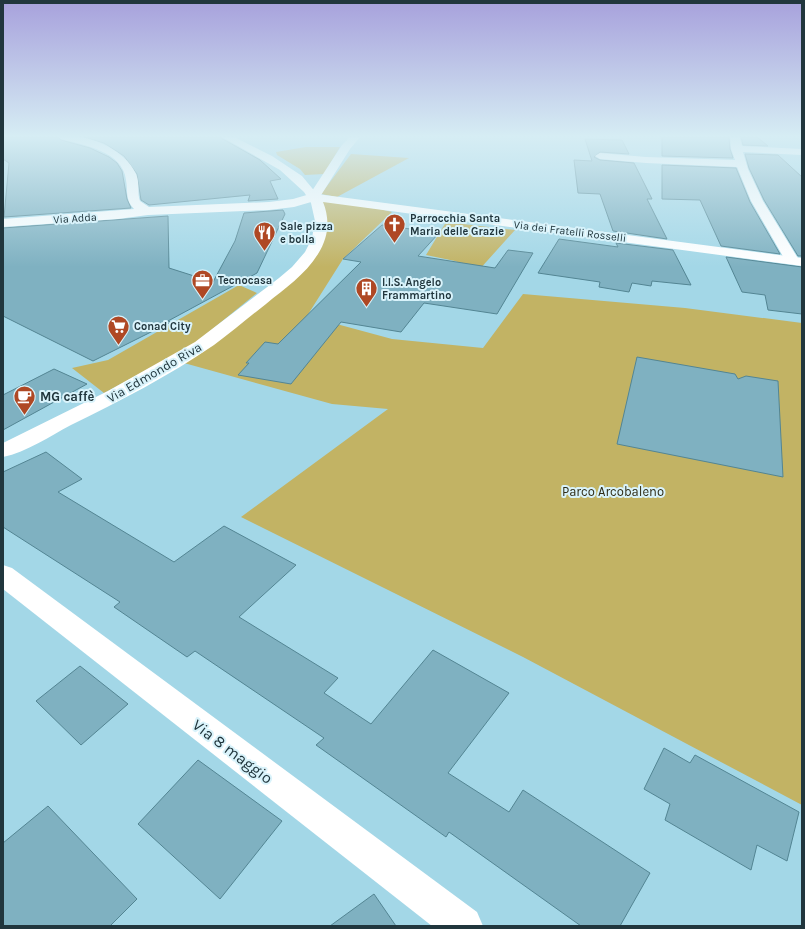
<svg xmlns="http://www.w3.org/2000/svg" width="805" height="929" viewBox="0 0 805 929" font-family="Karla,sans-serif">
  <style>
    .green { fill: #c2b364 }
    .building { fill: #7fb1c1; stroke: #538593 }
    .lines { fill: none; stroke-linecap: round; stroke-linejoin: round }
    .minor { fill: #fff; fill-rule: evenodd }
    .tertiary { fill: #fff; fill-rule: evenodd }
    .labels { text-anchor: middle; stroke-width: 4; stroke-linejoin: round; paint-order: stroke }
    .far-street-label { font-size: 11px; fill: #21363d; stroke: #d9f3fb }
    .far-poi-label { font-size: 11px; font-weight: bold; fill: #21363d; stroke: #d9f3fb; text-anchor: start }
    .street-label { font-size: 13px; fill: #21363d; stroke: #d9f3fb }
    .poi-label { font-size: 13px; font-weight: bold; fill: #21363d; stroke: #d9f3fb; text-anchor: start }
    .park-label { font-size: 13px; fill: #2f2b15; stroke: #d9f3fb }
    .near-street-label { font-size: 16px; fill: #21363d; stroke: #d9f3fb }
  </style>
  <rect width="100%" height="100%" fill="#a3d7e7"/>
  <g class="green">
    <polygon points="306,147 340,147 324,174 305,175 300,169 277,155 276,152"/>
    <polygon points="351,154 409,158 337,197 321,194"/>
    <polygon points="321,195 392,212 343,259 307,316 392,339 483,348 523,294 685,308 802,323 802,805 523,657 241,517 388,409 332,404 184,363 323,242"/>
    <polygon points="446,222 515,230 478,271 455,261 426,255"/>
    <polygon points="239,285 257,293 194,344 104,393 72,368 108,360"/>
  </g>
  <g class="building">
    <polygon points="3,137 58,137 61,140 90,148 109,157 117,163 122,171 127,199 131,208 4,217 9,163 3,159"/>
    <polygon points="84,137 221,137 221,138 260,160 281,179 270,181 278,199 248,201 250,195 149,205 141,200 137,174 124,156 104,143"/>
    <polygon points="662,137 729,137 730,149 733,158 662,156"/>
    <polygon points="741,137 757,137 768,146 743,145"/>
    <polygon points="585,139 622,140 629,154 600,152 594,157 600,160 634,163 652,199 647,199 667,239 613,231 600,194 578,193 574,160 592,161"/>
    <polygon points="745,154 778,155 802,177 802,256 798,256 764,200 749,168"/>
    <polygon points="662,165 736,168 750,202 780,254 721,246 700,200 662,199"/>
    <polygon points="283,210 285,214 257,273 168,321 171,322 93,361 3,316 3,228 168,216 169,268 213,282 235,241 244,213"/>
    <polygon points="382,225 439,233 418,256 495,268 508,250 533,253 497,314 424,303 401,332 341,322 291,384 238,375 249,363 246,363 265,342 278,344 361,262 343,259"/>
    <polygon points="559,239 618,247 616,243 673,250 691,285 652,281 651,286 632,283 629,292 599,287 600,282 538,273"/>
    <polygon points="726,257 802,267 802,314 768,310 765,295 742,292"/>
    <polygon points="637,357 735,374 738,379 746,376 778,381 783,477 617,444"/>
    <polygon points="54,369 87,384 3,430 3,395"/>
    <polygon points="46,452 82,479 58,492 174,562 224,526 296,565 239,617 338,678 324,693 371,724 433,650 509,693 448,773 509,812 523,790 650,873 620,926 581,926 449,832 446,837 316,745 324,738 195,651 187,657 114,607 120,602 3,527 3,472"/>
    <polygon points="80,666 128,704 81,745 36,701"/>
    <polygon points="664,748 690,763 695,755 799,812 787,861 757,845 751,870 665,820 670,804 644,789"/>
    <polygon points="198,760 282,821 220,899 138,824"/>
    <polygon points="48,806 137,899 110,926 3,926 3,843"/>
    <polygon points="374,894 396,926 330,926"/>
  </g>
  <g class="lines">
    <g class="minor">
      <path d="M59,137C86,133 124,148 136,174C140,183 137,193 140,201L149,207L269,202L293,199L310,194L342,145L350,137H360L350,149L318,200L294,207L269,210L148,215L118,219L3,227V219L134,209C125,200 128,191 126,180C123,151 83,145 61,139Z"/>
      <polygon points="730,137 740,137 742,146 802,149 802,155 743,152 748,169 763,201 799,260 797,263 792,264 787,263 785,260 751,201 737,167 646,163 600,159 595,156 600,153 646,157 735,160 731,149"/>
      <polygon points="3,565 12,568 477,912 483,926 432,926 3,589"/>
    </g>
    <path class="tertiary" d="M222,137H234L272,156L302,176L317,194L802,258V266L323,202C330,219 329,237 318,254C305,275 285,288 266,304C249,317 232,332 214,345C169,376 120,401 71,425C50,436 27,452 3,457V443L108,391L195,342L279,278L292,267L305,252L312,238L315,221L311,203L304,192L280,170Z"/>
  </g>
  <linearGradient id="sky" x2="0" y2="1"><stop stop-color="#a7a1dc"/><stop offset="0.51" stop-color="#d6edf4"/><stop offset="1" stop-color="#d6edf4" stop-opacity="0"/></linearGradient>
  <rect width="805" height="267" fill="url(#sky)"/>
  <defs>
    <symbol id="church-pin" viewBox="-11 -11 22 30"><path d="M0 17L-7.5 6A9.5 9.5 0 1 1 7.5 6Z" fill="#af4824" stroke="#d9f3fb"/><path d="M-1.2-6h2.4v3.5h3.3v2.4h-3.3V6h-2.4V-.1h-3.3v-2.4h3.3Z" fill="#fff"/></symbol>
    <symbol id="restaurant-pin" viewBox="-11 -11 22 30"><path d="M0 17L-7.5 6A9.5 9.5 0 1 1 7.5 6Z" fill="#af4824" stroke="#d9f3fb"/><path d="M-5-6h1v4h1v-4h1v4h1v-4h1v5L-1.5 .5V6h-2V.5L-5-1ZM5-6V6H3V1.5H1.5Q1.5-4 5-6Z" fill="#fff"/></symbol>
    <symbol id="office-pin" viewBox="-11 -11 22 30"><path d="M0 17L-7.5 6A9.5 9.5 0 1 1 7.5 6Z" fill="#af4824" stroke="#d9f3fb"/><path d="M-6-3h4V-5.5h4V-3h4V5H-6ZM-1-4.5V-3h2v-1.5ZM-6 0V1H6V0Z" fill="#fff"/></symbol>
    <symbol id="building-pin" viewBox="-11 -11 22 30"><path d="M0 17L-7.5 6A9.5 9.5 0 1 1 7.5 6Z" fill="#af4824" stroke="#d9f3fb"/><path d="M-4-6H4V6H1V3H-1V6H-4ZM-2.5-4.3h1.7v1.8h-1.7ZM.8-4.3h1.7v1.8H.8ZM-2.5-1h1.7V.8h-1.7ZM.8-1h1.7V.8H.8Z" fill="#fff"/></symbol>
    <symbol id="supermarket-pin" viewBox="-11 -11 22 30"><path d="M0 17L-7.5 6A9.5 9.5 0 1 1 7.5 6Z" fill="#af4824" stroke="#d9f3fb"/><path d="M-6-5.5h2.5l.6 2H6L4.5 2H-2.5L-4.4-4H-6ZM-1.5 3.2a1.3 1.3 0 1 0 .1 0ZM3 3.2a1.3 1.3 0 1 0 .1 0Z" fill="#fff"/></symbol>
    <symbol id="cafe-pin" viewBox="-11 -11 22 30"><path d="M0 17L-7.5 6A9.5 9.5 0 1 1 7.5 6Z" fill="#af4824" stroke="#d9f3fb"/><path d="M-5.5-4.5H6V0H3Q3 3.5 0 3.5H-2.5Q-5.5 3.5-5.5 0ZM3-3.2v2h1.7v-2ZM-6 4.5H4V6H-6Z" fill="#fff"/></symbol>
  </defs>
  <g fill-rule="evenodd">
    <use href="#church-pin" x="382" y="212" width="25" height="34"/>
    <use href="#restaurant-pin" x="252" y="220" width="25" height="34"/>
    <use href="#office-pin" x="190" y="268" width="25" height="34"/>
    <use href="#building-pin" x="354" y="276" width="25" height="34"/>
    <use href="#supermarket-pin" x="106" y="314" width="25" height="34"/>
    <use href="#cafe-pin" x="12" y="384" width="25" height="34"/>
  </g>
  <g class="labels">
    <g class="far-street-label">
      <text transform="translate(75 218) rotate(-4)" y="4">Via Adda</text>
      <text transform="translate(570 231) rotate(7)" y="4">Via dei Fratelli Rosselli</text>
    </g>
    <g class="far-poi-label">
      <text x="410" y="222">Parrocchia Santa<tspan x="410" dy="13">Maria delle Grazie</tspan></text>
      <text x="280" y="230">Sale pizza<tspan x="280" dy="13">e bolla</tspan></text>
      <text x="218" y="284">Tecnocasa</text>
      <text x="382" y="286">I.I.S. Angelo<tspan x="382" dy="13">Frammartino</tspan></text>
      <text x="134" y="330">Conad City</text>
    </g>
    <g class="street-label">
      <text transform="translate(154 372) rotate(-30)" y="5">Via Edmondo Riva</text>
    </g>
    <g class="poi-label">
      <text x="40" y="401">MG caffè</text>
    </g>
    <g class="park-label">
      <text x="613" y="496">Parco Arcobaleno</text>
    </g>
    <g class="near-street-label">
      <text transform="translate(233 751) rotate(37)" y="6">Via 8 maggio</text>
    </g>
  </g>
  <rect width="805" height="929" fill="none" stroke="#21363d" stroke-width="8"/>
</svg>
